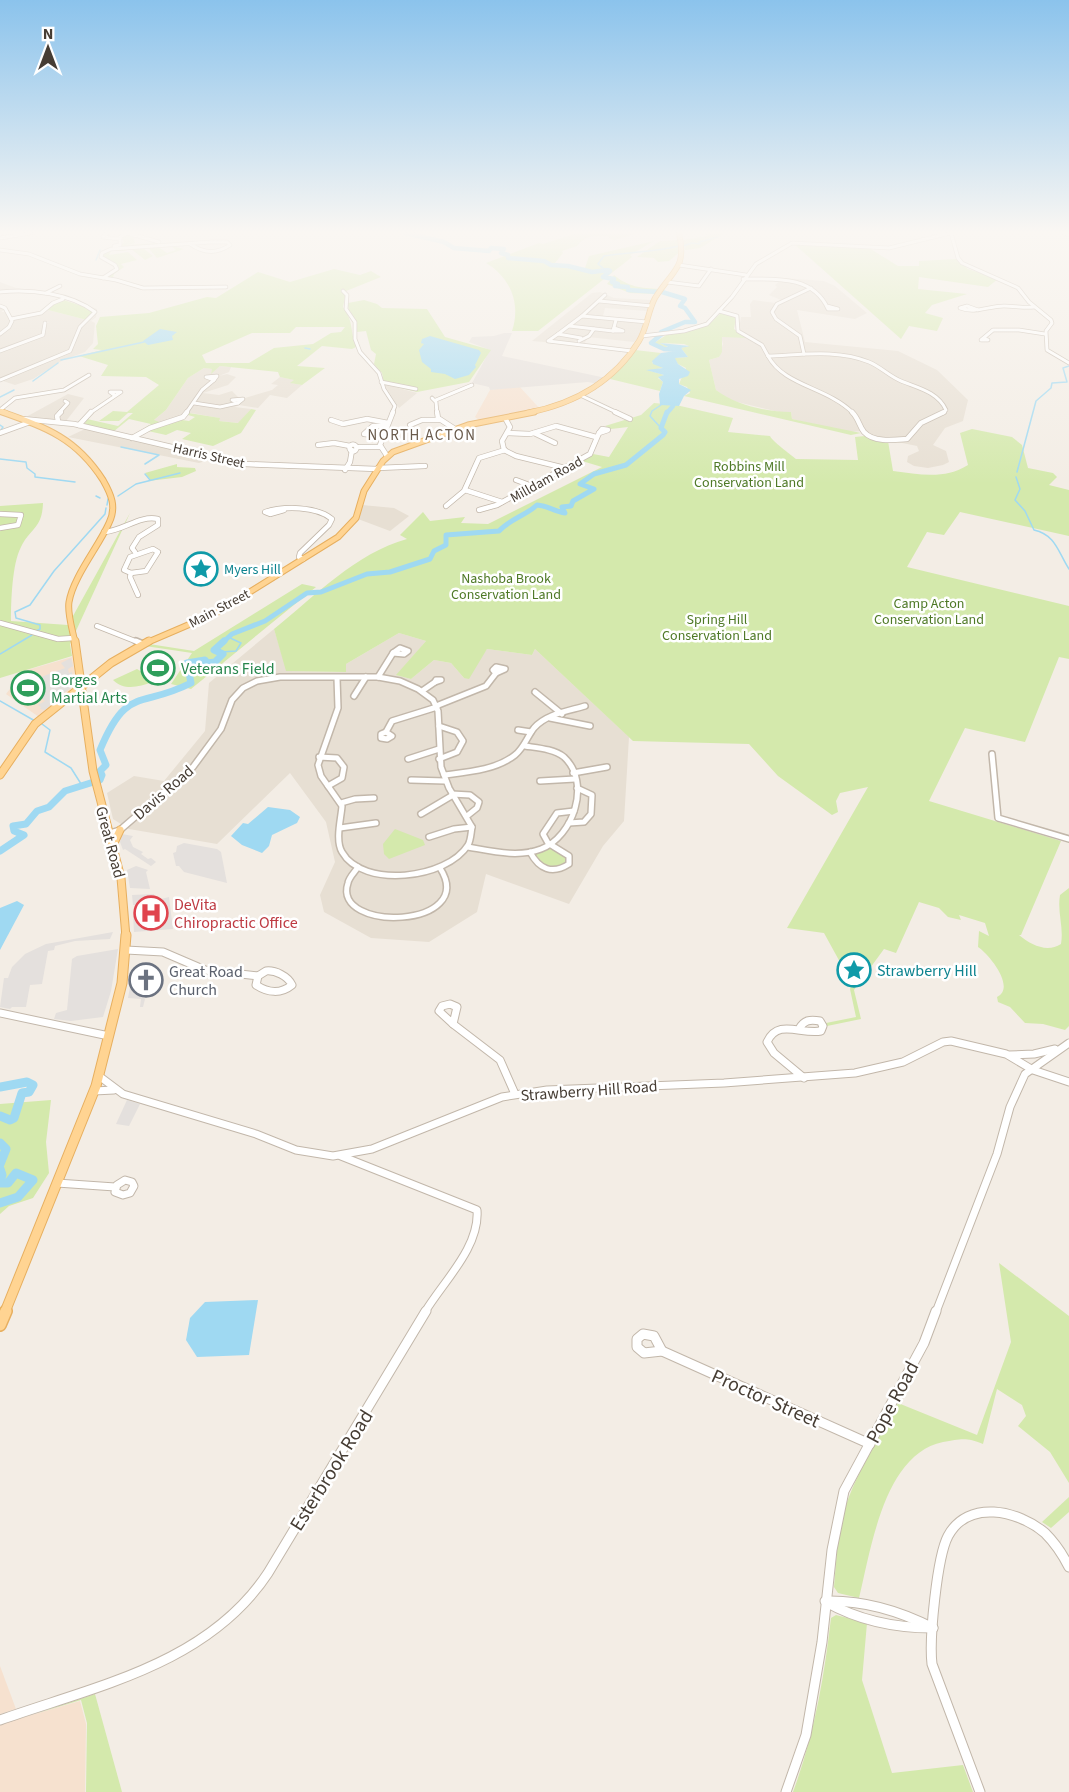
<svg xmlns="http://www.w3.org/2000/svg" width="1069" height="1792" viewBox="0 0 1069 1792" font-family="'Source Sans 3',sans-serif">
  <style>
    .residential { fill: #e7dfd3 }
    .commercial { fill: #f6e1cf }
    .industrial { fill: #e5dfda }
    .green { fill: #d4e9ac; fill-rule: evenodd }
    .parking { fill: #e4e0dd }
    .water { fill: #9fd9f2 }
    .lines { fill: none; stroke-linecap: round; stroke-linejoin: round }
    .stream { stroke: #9fd9f2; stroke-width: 1.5 }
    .river-far3 { stroke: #9fd9f2; stroke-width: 4.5 }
    .river-far2 { stroke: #9fd9f2; stroke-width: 5 }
    .river-far1 { stroke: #9fd9f2; stroke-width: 7 }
    .river { stroke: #9fd9f2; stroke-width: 9 }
    .minor-far4-casing { stroke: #c2b7aa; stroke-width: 4.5 }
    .minor-far3-casing { stroke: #c2b7aa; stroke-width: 6 }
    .minor-far2-casing { stroke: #c2b7aa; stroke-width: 8 }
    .minor-far1-casing { stroke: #c2b7aa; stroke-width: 9 }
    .minor-casing { stroke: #c2b7aa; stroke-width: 11 }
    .major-far4-casing { stroke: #e7af5f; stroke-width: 6 }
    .major-far3-casing { stroke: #e7af5f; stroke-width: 7 }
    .major-far2-casing { stroke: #e7af5f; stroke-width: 9 }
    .major-far1-casing { stroke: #e7af5f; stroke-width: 11 }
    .major-casing { stroke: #e7af5f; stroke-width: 14 }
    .minor-far4 { stroke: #fff; stroke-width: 3 }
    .minor-far3 { stroke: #fff; stroke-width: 4.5 }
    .minor-far2 { stroke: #fff; stroke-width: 5 }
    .minor-far1 { stroke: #fff; stroke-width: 7 }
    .minor { stroke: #fff; stroke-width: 9 }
    .major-far4 { stroke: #ffd492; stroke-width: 4.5 }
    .major-far3 { stroke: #ffd492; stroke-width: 5 }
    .major-far2 { stroke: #ffd492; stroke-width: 7 }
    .major-far1 { stroke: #ffd492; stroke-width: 9 }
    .major { stroke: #ffd492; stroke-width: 11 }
    .labels { text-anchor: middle; stroke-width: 5; stroke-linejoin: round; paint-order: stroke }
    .far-street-label { font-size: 14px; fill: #463d34; stroke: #fff }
    .far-park-label { font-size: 14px; fill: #4e7926; stroke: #fff }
    .far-culture-label { font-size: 14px; fill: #0d838f; stroke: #fff; text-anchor: start }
    .far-neighbourhood-label { font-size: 15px; letter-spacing: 1.5px; fill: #695a4b; stroke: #fff }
    .leisure-label { font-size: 16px; fill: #27864d; stroke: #fff; text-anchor: start }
    .street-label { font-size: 16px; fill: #463d34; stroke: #fff }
    .health-label { font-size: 16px; fill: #be3a42; stroke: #fff; text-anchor: start }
    .culture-label { font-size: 16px; fill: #0d838f; stroke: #fff; text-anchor: start }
    .worship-label { font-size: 16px; fill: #5b616d; stroke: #fff; text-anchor: start }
    .near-street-label { font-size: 20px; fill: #463d34; stroke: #fff }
  </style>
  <rect width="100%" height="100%" fill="#f3ede5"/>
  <g class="residential">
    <polygon points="783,278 824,281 835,286 867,313 855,319 797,310 805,342 898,351 937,370 968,400 963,421 945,428 933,445 946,451 949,462 943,465 928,468 914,466 907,462 908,456 919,451 917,446 878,438 865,431 847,432 792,419 791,412 779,412 729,400 716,390 709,360 719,357 723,344 721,336 751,337 739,329 741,317 751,317 750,304 753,300 776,303 781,300 769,295 777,287 775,285"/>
    <polygon points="0,282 16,288 49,292 97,309 96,317 91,321 95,323 93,343 85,352 63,360 33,379 15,385 3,381 0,383 10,376 70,351 74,347 80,329 94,317 96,312 90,307 45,292 19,289 0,292"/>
    <polygon points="600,292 614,298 652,300 647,311 605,308 603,316 645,320 640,336 634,342 588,337 584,344 577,341 569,344 532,341 592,293"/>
    <polygon points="0,307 4,310 1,312 6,312 10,319 39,314 48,310 87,320 77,329 69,350 0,379 0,352 43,336 46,332 44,325 49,322 42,323 43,334 0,351"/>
    <polygon points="220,366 231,367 229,372 219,376 227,374 236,377 228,385 203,393 219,395 232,391 238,397 245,398 272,390 278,385 271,384 280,377 295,380 291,383 302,385 287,398 270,395 258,408 239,405 235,407 251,409 239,423 219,421 219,418 186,412 182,417 162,423 153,421 166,410 188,378 204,368 213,369 211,373"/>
    <polygon points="384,384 417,393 399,408"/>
    <polygon points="68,394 84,398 66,421 26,417"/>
    <polygon points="85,429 212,459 199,463 68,437"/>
    <polygon points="362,505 394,508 409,516 390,531 358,519"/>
    <polygon points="274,629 287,671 345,672 346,664 399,633 426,641 397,675 411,679 434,660 451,663 464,678 487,649 532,655 535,649 629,737 624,821 603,846 569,904 486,874 477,912 429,942 371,938 324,912 320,895 335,862 326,822 290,773 217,844 129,829 113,819 107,793 134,776 164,781 205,731 209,683"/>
  </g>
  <g class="commercial">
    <polygon points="519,386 541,410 480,421 475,417 490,390"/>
    <polygon points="72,657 76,681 74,687 39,717 6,694 24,671"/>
    <polygon points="0,1666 16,1709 0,1714"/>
    <polygon points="80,1701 86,1724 85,1792 0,1792 0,1724"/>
  </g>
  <polygon class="industrial" points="504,333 512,333 502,356 606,378 598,384 588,382 490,390 489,387 472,383 490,350 469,342 472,337 494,336"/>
  <g class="green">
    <path d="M577,233H638L614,240L609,238V236C595,236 585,235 577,246L562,251L563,253L555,263L585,268L589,256L654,241L630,255L632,257L538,331H512C521,304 511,278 486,263L539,243L543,244Z"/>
    <polygon points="704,233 725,233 700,248 685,250 683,240 708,236"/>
    <path d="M127,234L133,236L135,243L126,245L159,243H161L157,246L167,253L176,250L171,246L184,249L157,258L146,245H139L153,256L145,260L130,248L125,251H111L109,255L128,252L137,260L121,264L124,267L114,274L113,277H105L116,272L119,267L102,257C106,246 114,248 124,243L122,238Z"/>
    <polygon points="678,240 681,251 669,261 658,262 654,258 637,257 660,241"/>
    <polygon points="793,243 869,248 898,266 919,266 919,261 956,259 968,269 998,279 988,287 919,277 918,289 967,294 932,305 925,313 943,318 937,331 909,326 901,339"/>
    <path d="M334,269L360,275L371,271L381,277L346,291L349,297H345L343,307C354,322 350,331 356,347L352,349L322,346L297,366L325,368L302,385L290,383L294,380L280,377L278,372L220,366L211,374L212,369L204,368L188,378L166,410L154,420L162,423L143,429L151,424L129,419L113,432L84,425L87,419L118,426L133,413H128L119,421H99L113,411L127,412L159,385L146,377L101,376L108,365L79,356L102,350L93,349L98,344L96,326L100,317L149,313L207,297L216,298L258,272L290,282ZM296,327H345L341,332L331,333L313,344L274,348L249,363H206L202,355L252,333H290Z"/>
    <path d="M614,275C628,287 641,288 659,289L655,294L630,293L607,284Z"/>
    <polygon points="64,300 88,308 93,312 87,320 48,310 54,303"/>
    <path d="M364,300L377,304L382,308L427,309L445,337L491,350L469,382L417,392L384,384L382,373L374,364L376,354L371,350L366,331L357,332C356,320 347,312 348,303Z"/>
    <path d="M721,313L736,317L734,329L748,338L722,337V352L719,357L709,360L716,390C736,405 766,412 791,412L792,419L861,433L851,435L684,396L690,393L687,387L679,384L686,368L678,364L674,358L688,357L681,348L689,346L684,344L660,343L667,346L666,348L654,343L668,334L707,326Z"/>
    <polygon points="635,350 661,353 652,363 664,367 651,371 664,375 658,378 663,382 660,391 610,379"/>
    <path d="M654,403L676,405L733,418L728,432L770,436C772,441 790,454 796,459L858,460L855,437L865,436L888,441L893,471C919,474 944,480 968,465L960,433L972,429L1012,437L1022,445L1028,468L1053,473L1057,477L1049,485L1069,490V536L960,512L944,535L927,532L907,567L1069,606V659L1059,657L1025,742L965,728L929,801L1061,841L1021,935H1019C1031,945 1047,953 1061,944C1064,927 1057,912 1060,895L1069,888V1026L1065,1030L1043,1024L1025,1023L1010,1007L998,1002L997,997C1016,988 990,955 978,947L979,931L989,936L985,923L959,915L961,920L948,917L939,908L919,902L896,953L884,949L854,990L861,1019L827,1026L826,1023L856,1017L850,989L852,984L824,933L787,928L868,787L840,793L836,801L838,812L832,815L778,776L749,744L633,741L535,649L532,655L487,649L469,679L464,678L451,663L434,660L411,679L396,675L426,641L399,633L346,664V672L286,671L274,629C315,596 356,553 407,539L400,535L423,512L430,521L465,517L461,523L488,524L602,467L582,461L593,454L609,457L628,427L611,429L605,426L641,415Z"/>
    <polygon points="251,409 256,410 241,433 213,446 182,439 191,433 177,430 166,435 148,431 182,420 189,421 195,417 188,415 189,413 220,418 219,421 238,423"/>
    <polygon points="177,464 177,467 195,468 196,471 182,477 148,481 150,479 145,473"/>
    <path d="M43,503C42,529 31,527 21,547C12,564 11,602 11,621L68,625L130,513L70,644L72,656L0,678V506Z"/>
    <polygon points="302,584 316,587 191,689 171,684 192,653 145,646 149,644 194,651"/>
    <polygon points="170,658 174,659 175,669 161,679 141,668"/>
    <path d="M137,669L147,675L152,682C139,687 124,691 113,680Z"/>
    <polygon points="395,829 423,840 425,845 389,859 384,854 383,844"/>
    <polygon points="551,847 565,855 567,861 564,866 545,868 538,862 534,852"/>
    <polygon points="51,1100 46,1142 49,1173 33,1198 9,1206 0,1214 0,1104"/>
    <path d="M999,1263L1069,1316V1483L1050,1452L1018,1426L1026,1416L1022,1405L997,1389L983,1444C966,1437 961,1439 943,1442C884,1454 871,1549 859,1598L838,1593L834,1587C836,1565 837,1541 842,1519C852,1478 879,1439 898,1403L977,1435L1011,1342Z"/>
    <polygon points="1069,1497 1069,1512 1051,1528 1042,1522"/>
    <path d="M836,1615L867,1623L862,1680L892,1773L963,1765L973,1792H793C814,1735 824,1679 831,1618Z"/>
    <polygon points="95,1694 122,1792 86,1792 87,1723 81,1700 35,1714"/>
  </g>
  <g class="parking">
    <polygon points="71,658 73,666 68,669 69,673 72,672 73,686 51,703 53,704 45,710 40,709 41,707 38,705 45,701 30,689 41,677 65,668 61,663"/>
    <polygon points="122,834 133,836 130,840 133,847 143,852 141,854 148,859 151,858 156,862 151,866 125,849 123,850 120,842"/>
    <polygon points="184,843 217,849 221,852 227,883 184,872 179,866 176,866 173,853 176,852 177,846"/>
    <polygon points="136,866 148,870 146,872 150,889 130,888 127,870"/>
    <polygon points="154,894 154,896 149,898 149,902 169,897 173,929 134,932 133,914 137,913 137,905 133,905 132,895"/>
    <polygon points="113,932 110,939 75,941 55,946 54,950 48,951 42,984 30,985 26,1007 12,1007 10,1009 0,1007 4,978 8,978 12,967 25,954 46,944"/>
    <polygon points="118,949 111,991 103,1017 71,1021 54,1019 56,1013 67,1010 72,959 77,956"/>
    <polygon points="154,975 153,978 143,979 143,982 139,982 139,987 142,987 141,995 145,999 143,1007 140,1007 141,999 128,998 132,976"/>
    <polygon points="127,1100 140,1104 129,1126 116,1124"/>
  </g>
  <g class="water">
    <polygon points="160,329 177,332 172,336 173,340 148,345 143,341"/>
    <polygon points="430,336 479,350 481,353 475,365 476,367 469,375 455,379 445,374 431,372 431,369 422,362 419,350 424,344 421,343 422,339"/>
    <polygon points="660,343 690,346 681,348 688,357 675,358 678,364 690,372 688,376 679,379 679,384 691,390 684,396 679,406 660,405 659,394 663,382 658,377 664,375 646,370 663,368 653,364 652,361 661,353 676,351"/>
    <polygon points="268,807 290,810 300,817 297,823 272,835 269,846 262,853 242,845 231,836 243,823 248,824"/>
    <polygon points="17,901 24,905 0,950 0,908"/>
    <polygon points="258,1300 249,1355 197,1357 186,1340 190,1318 205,1302"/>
  </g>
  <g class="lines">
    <g class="stream">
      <polyline points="683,246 692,243 700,244 699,242 718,237 714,233"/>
      <polyline points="96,260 100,250"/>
      <path d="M604,269L598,264L604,256C629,252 654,252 679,246"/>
      <polyline points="305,348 310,349"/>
      <polyline points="61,360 144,342"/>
      <polyline points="33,381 58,363"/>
      <polyline points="0,397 14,390"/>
      <polyline points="661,405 652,411 650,416 661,428"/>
      <polyline points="0,425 3,427 1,430"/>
      <polyline points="121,447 159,455 145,464"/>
      <polyline points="0,459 26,462 27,468 35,474 35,477 75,482"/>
      <polyline points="1017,472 1036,401 1051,388 1052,383 1067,382 1063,368 1069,366"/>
      <polyline points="145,474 150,480"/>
      <path d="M1016,477L1020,489L1015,500L1025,511L1034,530C1056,535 1058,552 1069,569"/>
      <polyline points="96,496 100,498"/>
      <polyline points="118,496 136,484 180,473"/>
      <polyline points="107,505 108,499"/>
      <polyline points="36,631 40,629 40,625 16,618 15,612 30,605 54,571 105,514 106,508"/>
      <polyline points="221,652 236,651 241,643 228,637"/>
      <polyline points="0,654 32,635"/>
      <polyline points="190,678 207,663"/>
      <polyline points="0,701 35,721"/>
      <polyline points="42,724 50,730 45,752 71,768 83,787"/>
    </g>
    <g class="river-far3">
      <polyline points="405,233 444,242 454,248 489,251 491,248 504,249 501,253 508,255 508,258 544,261 551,265 568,266 592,272 608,270 610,271 603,277 614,279 612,282 618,284 615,286 628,287 628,290 658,292"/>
      <polyline points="661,332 685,322 695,322 685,308 680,306 685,299 662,292"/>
      <polyline points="662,334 651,343 664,349 680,350"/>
      <polyline points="667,413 673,406 672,398"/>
    </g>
    <path class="river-far2" d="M222,643L232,634L265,621L307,593L321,592L367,574L390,572L430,559L434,551L446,545V535L499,531C510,519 525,516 537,505C548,506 554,511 565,513L562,507L571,506L573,501L594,489L580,484L594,474L626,465L663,435L665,432L661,428L667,412"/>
    <path class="river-far1" d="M0,851L24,835L14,831L13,826L26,824L37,811L49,807L65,791L100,780L102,775L100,771L106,765L100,750C127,685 140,709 191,683L187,663L205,660L207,663L215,662L223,654L214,650L224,641"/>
    <g class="river">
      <polyline points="0,1087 27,1082 33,1085 29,1092 22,1093 14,1118 10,1120 0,1116"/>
      <polyline points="0,1143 6,1149 0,1164"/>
      <polyline points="0,1169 2,1175 0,1180"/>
      <polyline points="0,1183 8,1183 16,1173 33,1180 18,1197 0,1203"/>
    </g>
    <defs>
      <g id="minor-far4">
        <polyline points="108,233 103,237 119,239"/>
        <polyline points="951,233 958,258 962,263 1018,288 1029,302 1051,320 1052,323 1046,331 1047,350 1069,363"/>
        <polyline points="1064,233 1069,235"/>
        <polyline points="0,238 31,233"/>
        <polyline points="114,246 120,245 120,237 127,233 159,242"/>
        <polyline points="0,250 29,254 80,274 116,280 143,288 226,287"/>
        <polyline points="679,265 746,275"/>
        <path d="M103,278L117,269L115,265L101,257L102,253L111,249L211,242H227L230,245C217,254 203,253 190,244"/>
        <path d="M743,279C775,279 813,275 828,309H838L827,306"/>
        <polyline points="667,282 699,286 711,269"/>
        <polyline points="343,291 347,295 346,309 355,322 355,339 360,352 379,373 384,389 395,406 392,413"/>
        <path d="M0,292C31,289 70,293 95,312L80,327L70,351L0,380"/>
        <polyline points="46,293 60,286"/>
        <polyline points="599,301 652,306"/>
        <polyline points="0,306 5,308 12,321 9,327 0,334"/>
        <path d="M978,310L967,306L960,308C975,314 989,306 1004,306C1014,306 1024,308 1034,307"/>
        <polyline points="719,311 737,316 738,331 762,345 768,356"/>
        <polyline points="582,316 605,295"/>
        <polyline points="11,319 41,313 53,303 63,299"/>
        <polyline points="569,326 613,331 616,320"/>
        <polyline points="613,331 623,331 614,328"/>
        <polyline points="558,334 548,341 632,351"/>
        <polyline points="642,336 684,331 707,324 732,297 756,264 792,243 889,248 950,233"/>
        <polyline points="581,338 558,334 582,316 647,322"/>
        <polyline points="985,339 988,340 981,340 993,330 1019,330 1045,334"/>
        <polyline points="579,341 589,336 594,329"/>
        <polyline points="0,351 43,335 45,323"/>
        <polyline points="804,354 800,336 776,319 772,312 777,304 811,288"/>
        <path d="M768,356C784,386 827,387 853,413"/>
        <path d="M768,356C801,355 837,349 869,362C881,367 889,376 901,381C918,388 938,392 946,410L943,413"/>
        <polygon points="217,376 214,380 206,377"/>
        <polyline points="381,382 416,389"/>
        <polyline points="582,396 618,413"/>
        <polyline points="432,398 436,402 437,413"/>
        <polygon points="243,399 238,403 232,400"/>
        <polyline points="436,400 472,385"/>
        <polyline points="194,403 220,407 238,403"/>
        <polyline points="0,410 15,398 64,390 89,375"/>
        <polyline points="59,413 68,403 65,401"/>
        <polyline points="90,413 121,392 110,392 114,395"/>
        <polyline points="186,413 202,390 214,380"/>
      </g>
      <g id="minor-far3">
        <polyline points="437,412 438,418 455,429"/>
        <polyline points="615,412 630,419"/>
        <path d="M852,412C859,419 859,426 864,432C874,443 895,440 907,439L921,423L944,412"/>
        <polyline points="505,418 510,427 502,441 504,450 516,456 565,468"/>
        <polyline points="23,419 74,424 244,464 377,469"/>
        <polyline points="331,420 343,424 367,419 388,423"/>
        <polyline points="58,421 57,416 61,412"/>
        <polyline points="79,425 91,412"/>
        <polyline points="410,425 422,420 440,420"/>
        <polygon points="602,429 608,430 599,433"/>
        <polyline points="0,433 33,421"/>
        <polyline points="507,433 530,434 556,426 596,437"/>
        <polyline points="534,433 555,443"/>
        <polyline points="382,436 364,434 373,426 386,426"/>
        <polyline points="132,438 150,428 183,417 187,412"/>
        <circle cx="353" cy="448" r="3.5"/>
        <polyline points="318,445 334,443 350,446"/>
        <polyline points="359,447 380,447"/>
        <polyline points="387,456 380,445 393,412"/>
        <polyline points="378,468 425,466"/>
        <polyline points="345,470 350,462 352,450"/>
        <polyline points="516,480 532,486"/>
        <polyline points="465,490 502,502"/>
        <polyline points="446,506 464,491 479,458 505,450"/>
        <path d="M284,510L270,514L265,512C284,506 316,506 332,519L329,525L300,553L299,557L303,559"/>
        <polyline points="479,510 497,505 590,454 599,433"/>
        <polyline points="0,514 21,515 18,525 0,528"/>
        <path d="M104,532C123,531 139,515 158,519V525L139,537L132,548L135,552"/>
        <polygon points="153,549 158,552 146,571 131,573 124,570 130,557"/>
        <polyline points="131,573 130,577 138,595"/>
        <polyline points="0,623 58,639 74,638"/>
        <polyline points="97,626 140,643"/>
      </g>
      <g id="minor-far2">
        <polyline points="136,641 143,644"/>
        <polygon points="400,648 408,651 404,654 393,653"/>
        <polygon points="496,667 505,669 496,673 493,670"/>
        <polyline points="378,677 393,653"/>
        <polygon points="436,680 441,680 435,682"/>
        <polyline points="422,691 435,682"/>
        <polyline points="535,692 562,714"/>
        <polyline points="354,696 366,677"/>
        <polyline points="436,706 486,686 496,673"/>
        <polyline points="550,718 590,726"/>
        <polyline points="439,726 457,732 463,741 457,752 439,759"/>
        <polyline points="518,730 531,732"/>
        <polygon points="386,732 392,736 387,739 381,738 381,734"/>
        <polyline points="386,732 392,721 437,707"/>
        <polyline points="992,754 998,818 1069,839"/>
        <polyline points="319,757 337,758 344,767 342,778 328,786"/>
        <polyline points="408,759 439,749"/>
        <polyline points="573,773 607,767"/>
        <path d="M444,775C468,772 496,770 515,755C524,748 527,737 534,728C546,714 568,711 585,706"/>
        <polyline points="411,780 445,781"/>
        <polyline points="540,781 575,779"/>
        <polyline points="452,794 470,795 479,802 477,808 467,816"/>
        <polyline points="341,803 355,799 374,798"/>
        <polyline points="421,814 453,795"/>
        <polyline points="569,823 584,822 591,814 592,795 577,788"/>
        <polyline points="340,828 376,823"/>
        <path d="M110,833L120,830L193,767L221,729L232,700L243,688L257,681L280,677H378L400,681L418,689L433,700L438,711L441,767L449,788L472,827C471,832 471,840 468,845C447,879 363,889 342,852C335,840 341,819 342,806L321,776L318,765L338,708L337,678"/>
        <polyline points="429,837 454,829 472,827"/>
        <path d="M468,847C491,851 518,858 541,849C573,837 592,783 564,757C554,749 538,748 525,746"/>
        <path d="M530,852C539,869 552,875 569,864V856L548,843L543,834L557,813L574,811"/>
        <path d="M358,867C355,872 349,877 348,883C331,933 479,929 440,868"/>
      </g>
      <g id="minor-far1">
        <polyline points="126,950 163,952 205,970 258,976"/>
        <path d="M266,971C275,970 288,976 292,985C281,994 268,993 256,985L258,976Z"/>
        <polygon points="450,1004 457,1007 453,1024 439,1011 442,1006"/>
        <polyline points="0,1013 109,1036"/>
        <polyline points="453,1024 500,1060 515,1094"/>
        <path d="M799,1029C804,1020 810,1019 820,1021L823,1026L821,1031C801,1035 778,1018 767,1042L774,1053L804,1078"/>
        <polyline points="1009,1055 1034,1054 1055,1049"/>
        <polyline points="99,1076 123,1094 256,1134 296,1150 333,1156 372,1149 502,1097 547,1090 724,1083 855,1073 903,1062 943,1042 951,1041 1006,1054 1033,1070 1069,1082"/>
        <polyline points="94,1091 114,1090"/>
        <path d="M341,1156L477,1210C480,1247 443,1282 425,1312"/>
        <polygon points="125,1180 132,1182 134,1186 130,1193 123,1195 115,1192 117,1185"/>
        <polyline points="57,1183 115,1187"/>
        <polyline points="936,1312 997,1154 1010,1107 1025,1074 1069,1043"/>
      </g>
      <g id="minor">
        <polygon points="643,1334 654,1336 662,1351 644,1353 637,1347 637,1339"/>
        <polyline points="662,1351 870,1444"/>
        <path d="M825,1601C862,1600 900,1611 933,1628"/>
        <path d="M826,1602C858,1620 896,1628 933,1628"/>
        <path d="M0,1720C96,1686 208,1664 268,1573L426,1311"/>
        <polyline points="786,1792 806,1735 822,1642 832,1550 844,1491 924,1343 936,1311"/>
        <path d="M980,1792L932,1664C929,1639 937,1557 948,1536C968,1499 1018,1510 1045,1533C1055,1543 1063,1555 1069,1567"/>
      </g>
      <g id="major-far4">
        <polyline points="0,411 6,413"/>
        <path d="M527,413C574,404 613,383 639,341C647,328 648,311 655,298C673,269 687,269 679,233"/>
      </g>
      <g id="major-far3">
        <path d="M2,412C47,428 76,438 103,480C111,494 117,507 109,523C99,546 73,577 69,602C67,614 73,631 75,643"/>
        <polyline points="146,643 216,613 338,537 356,518 364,491 383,461 393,452 468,425 534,412"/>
      </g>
      <g id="major-far2">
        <polyline points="75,641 93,771 121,878 126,937"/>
        <polyline points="0,775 35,724 111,663 149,641"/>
        <polyline points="113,845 120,830"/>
      </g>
      <polyline id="major-far1" points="5,1312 96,1086 122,983 126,935"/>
      <polyline id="major" points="0,1325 6,1311"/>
    </defs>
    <use href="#minor-far4" class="minor-far4-casing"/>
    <use href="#minor-far3" class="minor-far3-casing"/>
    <use href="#minor-far2" class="minor-far2-casing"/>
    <use href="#minor-far1" class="minor-far1-casing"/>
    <use href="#minor" class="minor-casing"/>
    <use href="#major-far4" class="major-far4-casing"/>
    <use href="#major-far3" class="major-far3-casing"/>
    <use href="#major-far2" class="major-far2-casing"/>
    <use href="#major-far1" class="major-far1-casing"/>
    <use href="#major" class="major-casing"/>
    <use href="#minor-far4" class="minor-far4"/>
    <use href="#minor-far3" class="minor-far3"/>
    <use href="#minor-far2" class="minor-far2"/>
    <use href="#minor-far1" class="minor-far1"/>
    <use href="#minor" class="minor"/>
    <use href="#major-far4" class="major-far4"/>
    <use href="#major-far3" class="major-far3"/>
    <use href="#major-far2" class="major-far2"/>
    <use href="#major-far1" class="major-far1"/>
    <use href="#major" class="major"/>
  </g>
  <linearGradient id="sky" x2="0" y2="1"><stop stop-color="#8bc3ec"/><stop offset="0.48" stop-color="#faf7f3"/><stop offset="1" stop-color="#faf7f3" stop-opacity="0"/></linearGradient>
  <rect width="1069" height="484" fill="url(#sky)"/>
  <defs>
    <symbol id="sight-ring" viewBox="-11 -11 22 22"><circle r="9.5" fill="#fff" stroke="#0f9aa8" stroke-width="1.5"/><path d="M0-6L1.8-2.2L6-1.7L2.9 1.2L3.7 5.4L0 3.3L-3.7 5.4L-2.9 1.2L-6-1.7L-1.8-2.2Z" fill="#0f9aa8"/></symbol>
    <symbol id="stadium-ring" viewBox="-11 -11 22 22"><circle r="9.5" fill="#fff" stroke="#2e9e5b" stroke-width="1.5"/><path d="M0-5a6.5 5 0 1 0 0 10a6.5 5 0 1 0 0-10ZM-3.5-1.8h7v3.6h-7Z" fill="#2e9e5b"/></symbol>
    <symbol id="hospital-ring" viewBox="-11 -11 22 22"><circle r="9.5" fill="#fff" stroke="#e0444e" stroke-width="1.5"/><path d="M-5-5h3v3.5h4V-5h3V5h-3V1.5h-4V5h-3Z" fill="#e0444e"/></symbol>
    <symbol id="church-ring" viewBox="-11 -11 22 22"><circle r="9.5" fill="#fff" stroke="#6b7280" stroke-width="1.5"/><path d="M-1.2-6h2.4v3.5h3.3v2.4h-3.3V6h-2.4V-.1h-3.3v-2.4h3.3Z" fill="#6b7280"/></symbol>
  </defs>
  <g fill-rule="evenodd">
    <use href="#sight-ring" x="182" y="550" width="38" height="38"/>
    <use href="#stadium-ring" x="139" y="649" width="38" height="38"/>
    <use href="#stadium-ring" x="9" y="669" width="38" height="38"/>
    <use href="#hospital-ring" x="132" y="894" width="38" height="38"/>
    <use href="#sight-ring" x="835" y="951" width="38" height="38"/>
    <use href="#church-ring" x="127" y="961" width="38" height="38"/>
  </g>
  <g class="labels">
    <g class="far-street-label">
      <text transform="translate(209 455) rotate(13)" y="5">Harris Street</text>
      <text transform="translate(546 479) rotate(-29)" y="5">Milldam Road</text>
      <text transform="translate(219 608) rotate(-28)" y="5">Main Street</text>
    </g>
    <g class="far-park-label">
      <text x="749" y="471">Robbins Mill<tspan x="749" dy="16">Conservation Land</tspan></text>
      <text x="506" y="583">Nashoba Brook<tspan x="506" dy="16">Conservation Land</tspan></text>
      <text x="929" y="608">Camp Acton<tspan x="929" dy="16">Conservation Land</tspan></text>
      <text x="717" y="624">Spring Hill<tspan x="717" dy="16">Conservation Land</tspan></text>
    </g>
    <g class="far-culture-label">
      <text x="224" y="574">Myers Hill</text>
    </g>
    <g class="far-neighbourhood-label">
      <text x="422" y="440">NORTH ACTON</text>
    </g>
    <g class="leisure-label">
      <text x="181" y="674">Veterans Field</text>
      <text x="51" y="685">Borges<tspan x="51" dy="18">Martial Arts</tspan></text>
    </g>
    <g class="street-label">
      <text transform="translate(163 792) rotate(-41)" y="6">Davis Road</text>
      <text transform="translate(111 842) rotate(75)" y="6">Great Road</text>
      <text transform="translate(589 1090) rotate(-4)" y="6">Strawberry Hill Road</text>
    </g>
    <g class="health-label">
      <text x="174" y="910">DeVita<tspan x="174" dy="18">Chiropractic Office</tspan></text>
    </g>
    <g class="culture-label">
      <text x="877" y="976">Strawberry Hill</text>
    </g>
    <g class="worship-label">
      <text x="169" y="977">Great Road<tspan x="169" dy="18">Church</tspan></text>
    </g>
    <g class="near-street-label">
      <text transform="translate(766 1398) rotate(24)" y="7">Proctor Street</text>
      <text transform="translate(892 1402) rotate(-62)" y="7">Pope Road</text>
      <text transform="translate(331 1470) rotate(-58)" y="7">Esterbrook Road</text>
    </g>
  </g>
  <g transform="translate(48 48)" stroke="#ffffff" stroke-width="4.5" paint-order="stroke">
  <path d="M0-4.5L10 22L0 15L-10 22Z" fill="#463d34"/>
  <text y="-9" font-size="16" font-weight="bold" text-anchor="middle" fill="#463d34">N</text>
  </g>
</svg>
